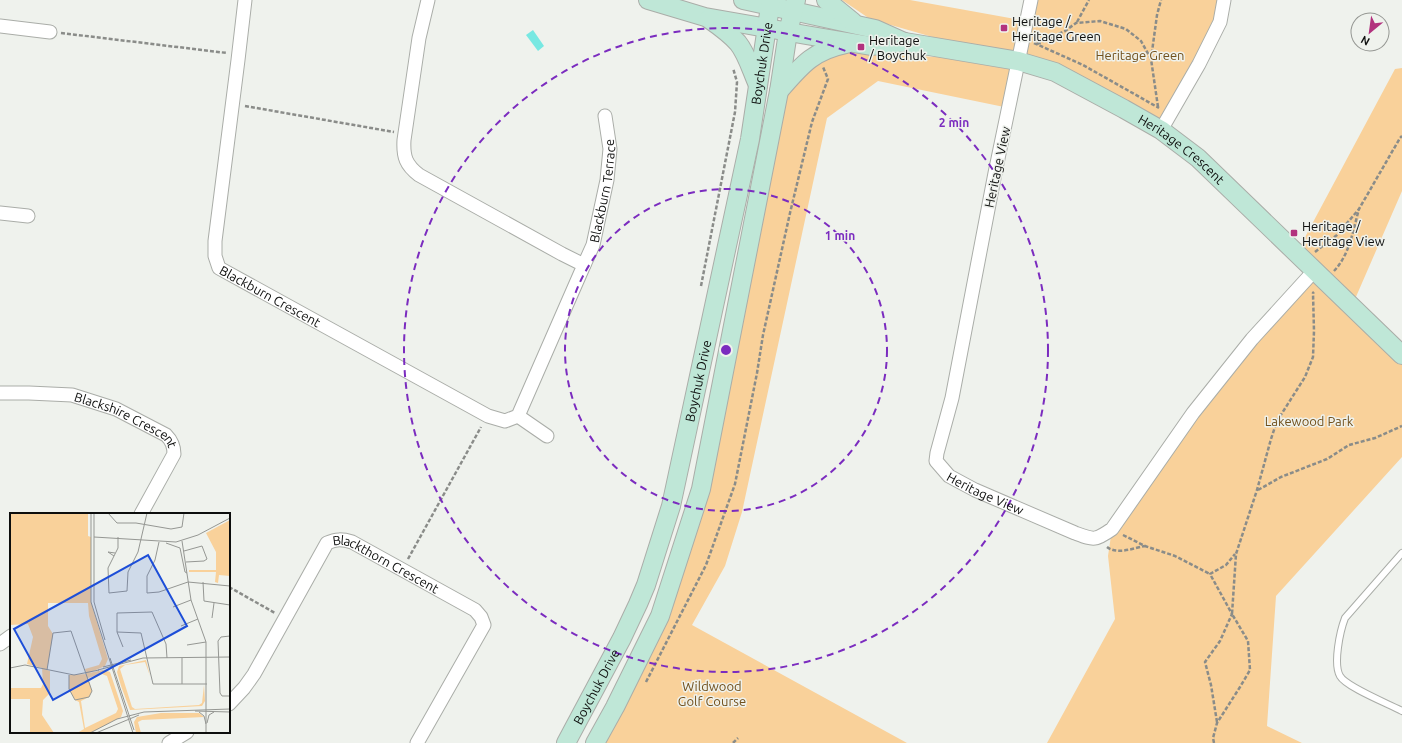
<svg xmlns="http://www.w3.org/2000/svg" width="1402" height="743" viewBox="0 0 1402 743" font-family="Ubuntu,sans-serif">
  <style>
    .green { fill: #f9d19a }
    .water { fill: #77e8e2 }
    .lines { fill: none; stroke-linecap: round; stroke-linejoin: round }
    .lane-casing { stroke: #aaada8; stroke-width: 8 }
    .street-casing { stroke: #aaada8; stroke-width: 15 }
    .secondary-casing { stroke: #aaada8; stroke-width: 20 }
    .path { stroke: #8a8c89; stroke-width: 2.5; stroke-dasharray: 4 2; stroke-linecap: butt }
    .lane { stroke: #fff; stroke-width: 6 }
    .street { stroke: #fff; stroke-width: 13 }
    .secondary { stroke: #bfe7d7; stroke-width: 18 }
    .ring { fill: none; stroke: #7b2cbf; stroke-width: 2; stroke-dasharray: 7 5 }
    .poi-dot { fill: #b2327e; stroke: #eff2ed; stroke-width: 1.5 }
    .labels { text-anchor: middle; stroke-width: 3; stroke-linejoin: round; paint-order: stroke }
    .poi-label { font-size: 13px; fill: #0d0e0d; stroke: #eff2ed; text-anchor: start }
    .park-label { font-size: 13px; fill: #72511d; stroke: #eff2ed }
    .street-label { font-size: 13px; fill: #0d0e0d; stroke: #eff2ed }
    .inset-road { fill: none; stroke: #959793; stroke-width: 1 }
    .view { fill: #1d4ed8; fill-opacity: 0.15; stroke: #1d4ed8; stroke-width: 2 }
    .inset-edge { fill: none; stroke: #0d0e0d; stroke-width: 2 }
    .centre { fill: #7b2cbf; stroke: #eff2ed; stroke-width: 2 }
    .ring-label { font-size: 12px; text-anchor: middle; font-weight: bold; fill: #7b2cbf; stroke: #eff2ed; stroke-width: 3; stroke-linejoin: round; paint-order: stroke }
  </style>
  <rect width="100%" height="100%" fill="#eff2ed"/>
  <g class="green">
    <polygon points="842,0 910,0 1026,21 1031,0 1224,0 1161,128 1019,61 1009,108 878,81 827,118 742,512 725,566 692,625 907,743 590,743 660,616 701,489 779,91 833,47 877,54 1016,61 870,19"/>
    <polygon points="1402,68 1402,191 1352,306 1402,358 1402,457 1276,596 1267,726 1302,743 1047,743 1115,619 1108,556 1112,529 1153,469 1314,271 1296,254 1395,69"/>
  </g>
  <polygon class="water" points="533,30 544,46 538,51 526,35"/>
  <g class="lines">
    <defs>
      <path id="lane" d="M1402,553L1345,618C1340,631 1333,664 1340,676C1346,687 1389,704 1402,711"/>
      <g id="street">
        <path id="s1" d="M245,0L238,60L215,241V256L219,268L488,416L505,421L518,416L584,265L562,254L419,175C406,165 403,157 404,140L419,38L428,0"/>
        <path id="s2" d="M1031,0L995,173L952,398L937,453L936,461L949,476L960,482L975,490L1075,533C1094,540 1095,541 1112,529L1193,413L1252,339L1314,271"/>
        <polyline points="0,26 50,32"/>
        <polyline points="1161,130 1199,64 1220,22 1224,0"/>
        <polyline points="0,213 28,216"/>
        <path id="s3" d="M584,265L593,245L607,180L610,149L605,116"/>
        <path id="s4" d="M0,393H29L72,395L116,409L166,435C172,441 174,446 174,454L141,514"/>
        <polyline points="518,416 547,436"/>
        <polyline points="0,644 11,636"/>
        <path id="s5" d="M229,704L244,688L254,674L327,543C336,539 342,539 352,542L475,610L481,617L484,625L417,743"/>
        <polyline points="169,743 187,732"/>
      </g>
      <g id="secondary">
        <path id="s6" d="M648,0L705,17L806,35L871,46L905,42L1018,61L1055,72L1124,109L1161,130L1198,158L1402,355"/>
        <polyline points="743,0 875,29 904,42"/>
        <polyline points="826,0 853,22"/>
        <path d="M709,19C719,26 730,34 738,43C747,54 752,72 758,85"/>
        <path d="M779,91C801,66 812,51 846,44"/>
        <path id="s7" d="M566,743L622,638L638,604L646,585L671,506L750,139L771,0"/>
        <polyline points="595,743 615,707 660,616 701,489 779,91 788,32 796,0"/>
      </g>
    </defs>
    <use href="#lane" class="lane-casing"/>
    <use href="#street" class="street-casing"/>
    <use href="#secondary" class="secondary-casing"/>
    <g class="path">
      <polyline points="1077,22 1089,0"/>
      <polyline points="61,33 227,53"/>
      <polyline points="1034,43 1083,65 1159,108"/>
      <polyline points="1037,44 1065,31 1076,23 1100,21 1126,29 1141,41 1151,59"/>
      <polyline points="245,106 394,132"/>
      <polyline points="1158,107 1151,59 1157,15 1161,0"/>
      <polyline points="1315,252 1337,235 1359,209 1400,138 1402,136"/>
      <path d="M1334,271C1350,254 1353,230 1359,209"/>
      <polyline points="701,286 735,112 737,82 733,68"/>
      <polyline points="1258,490 1281,477 1327,459 1349,445 1375,438 1402,426"/>
      <polyline points="1123,535 1145,546 1175,556 1210,574"/>
      <path d="M1107,547C1117,555 1134,548 1145,546"/>
      <polyline points="408,559 481,427"/>
      <polyline points="229,587 275,613"/>
      <polyline points="646,682 706,565 735,484 757,373 763,335 790,213 812,122 828,79 823,67"/>
      <polyline points="1217,722 1211,685 1205,662 1220,641 1232,614 1210,574 1226,565 1235,554"/>
      <polyline points="733,743 738,738"/>
      <polyline points="1214,743 1213,738 1217,723 1240,687 1250,670 1248,641 1232,614 1236,554 1257,490 1271,439 1277,421 1305,377 1313,357 1314,331 1313,293 1314,292"/>
    </g>
    <use href="#lane" class="lane"/>
    <use href="#street" class="street"/>
    <use href="#secondary" class="secondary"/>
  </g>
  <g class="ring">
    <circle cx="726" cy="350" r="161"/>
    <circle cx="726" cy="350" r="322"/>
  </g>
  <g class="poi-dot">
    <rect x="1000" y="24" width="8" height="8" rx="2"/>
    <rect x="857" y="43" width="8" height="8" rx="2"/>
    <rect x="1290" y="229" width="8" height="8" rx="2"/>
  </g>
  <g class="labels">
    <g class="poi-label">
      <text x="1012" y="26">Heritage /<tspan x="1012" dy="15">Heritage Green</tspan></text>
      <text x="869" y="45">Heritage<tspan x="869" dy="15">/ Boychuk</tspan></text>
      <text x="1302" y="231">Heritage /<tspan x="1302" dy="15">Heritage View</tspan></text>
    </g>
    <g class="park-label">
      <text x="1140" y="60">Heritage Green</text>
      <text x="1309" y="426">Lakewood Park</text>
      <text x="712" y="691">Wildwood<tspan x="712" dy="15">Golf Course</tspan></text>
    </g>
    <g class="street-label">
      <text dy="5" stroke="none"><textPath href="#s7" startOffset="712">Boychuk Drive</textPath></text>
      <text dy="5" stroke="none"><textPath href="#s6" startOffset="564">Heritage Crescent</textPath></text>
      <text transform="translate(997 167) rotate(-78)" y="5">Heritage View</text>
      <text dy="5" stroke="none"><textPath href="#s3" startOffset="77">Blackburn Terrace</textPath></text>
      <text dy="5" stroke="none"><textPath href="#s1" startOffset="329">Blackburn Crescent</textPath></text>
      <text dy="5" stroke="none"><textPath href="#s7" startOffset="388">Boychuk Drive</textPath></text>
      <text dy="5" stroke="none"><textPath href="#s4" startOffset="132">Blackshire Crescent</textPath></text>
      <text dy="5" stroke="none"><textPath href="#s2" startOffset="531">Heritage View</textPath></text>
      <text dy="5" stroke="none"><textPath href="#s5" startOffset="254">Blackthorn Crescent</textPath></text>
      <text dy="5" stroke="none"><textPath href="#s7" startOffset="64">Boychuk Drive</textPath></text>
    </g>
  </g>
  <g transform="translate(10 513)">
    <rect width="220" height="220" fill="#eff2ed"/>
    <path d="M0,0H78V23L81,24V89L98,146L95,153L79,160L93,157L100,159L113,198L111,204L80,220H67L74,216L69,189L65,187L59,176V162L76,161L75,156L89,152L92,146L79,103L78,90H38V113L43,121L37,157L40,158V180L33,187L32,202L44,220H20V186H0V175H31L33,171L32,155L17,151L23,124L18,111L0,112ZM92,161L97,163L108,196L106,200L75,215L71,188L79,184L82,178L78,165ZM220,7V63L209,62L208,70L205,69L206,59H179V57H206V39L196,20ZM136,147L140,163L135,149L115,152L110,156L122,194L125,196L189,192L192,190L194,172L195,188L192,193L120,197L111,173L107,159L109,153ZM151,200H189L194,204L132,207L128,209L131,220H126L124,209L127,204Z" fill="#f9d19a" fill-rule="evenodd"/>
    <path class="inset-road" d="M81,0V89L123,220M84,0V89L95,127M98,0L107,10H126L161,16L172,14L174,0M84,24L166,29L188,22L220,5M108,24V35L98,55L99,80L117,78L118,59L128,39L137,0M172,28L181,87L196,129V220M149,29L145,47L137,63V80L149,79L178,69L220,73M156,30L170,35L175,59L177,60M174,38L192,33L197,46L194,48L176,49M104,43L98,39L105,40M193,69L194,88L220,92M163,94L181,87M202,105L204,90M171,113L188,106M107,119L113,134M220,123L211,124L208,128L210,180L212,183H220M177,132L196,129M100,145L124,217M157,145L156,131L142,99L107,100V119L131,120L143,171H197M172,145V171M93,154L121,147M0,155L15,152L64,162L89,157M37,157L43,120L61,118L82,178L79,184L65,187L59,176V162M88,157L133,145L220,144M185,198L220,199M189,199L194,203L196,211M197,210L199,202L204,199M80,220L107,206L134,199L220,196M86,220L129,202"/>
    <path class="view" d="M138,42L177,113L43,187L4,116Z"/>
    <rect width="220" height="220" class="inset-edge"/>
  </g>
  <circle cx="726" cy="350" r="6" class="centre"/>
  <g class="ring-label">
    <text x="954" y="127">2 min</text>
    <text x="840" y="240">1 min</text>
  </g>
  <g transform="translate(1370 32) rotate(209)"><circle r="19" fill="#eff2ed" stroke="#959793"/>
  <path d="M0-3L7 15L0 10L-7 15Z" fill="#b2327e"/>
  <text y="-6" font-size="11" font-weight="bold" text-anchor="middle" fill="#0d0e0d">N</text>
  </g>
</svg>
